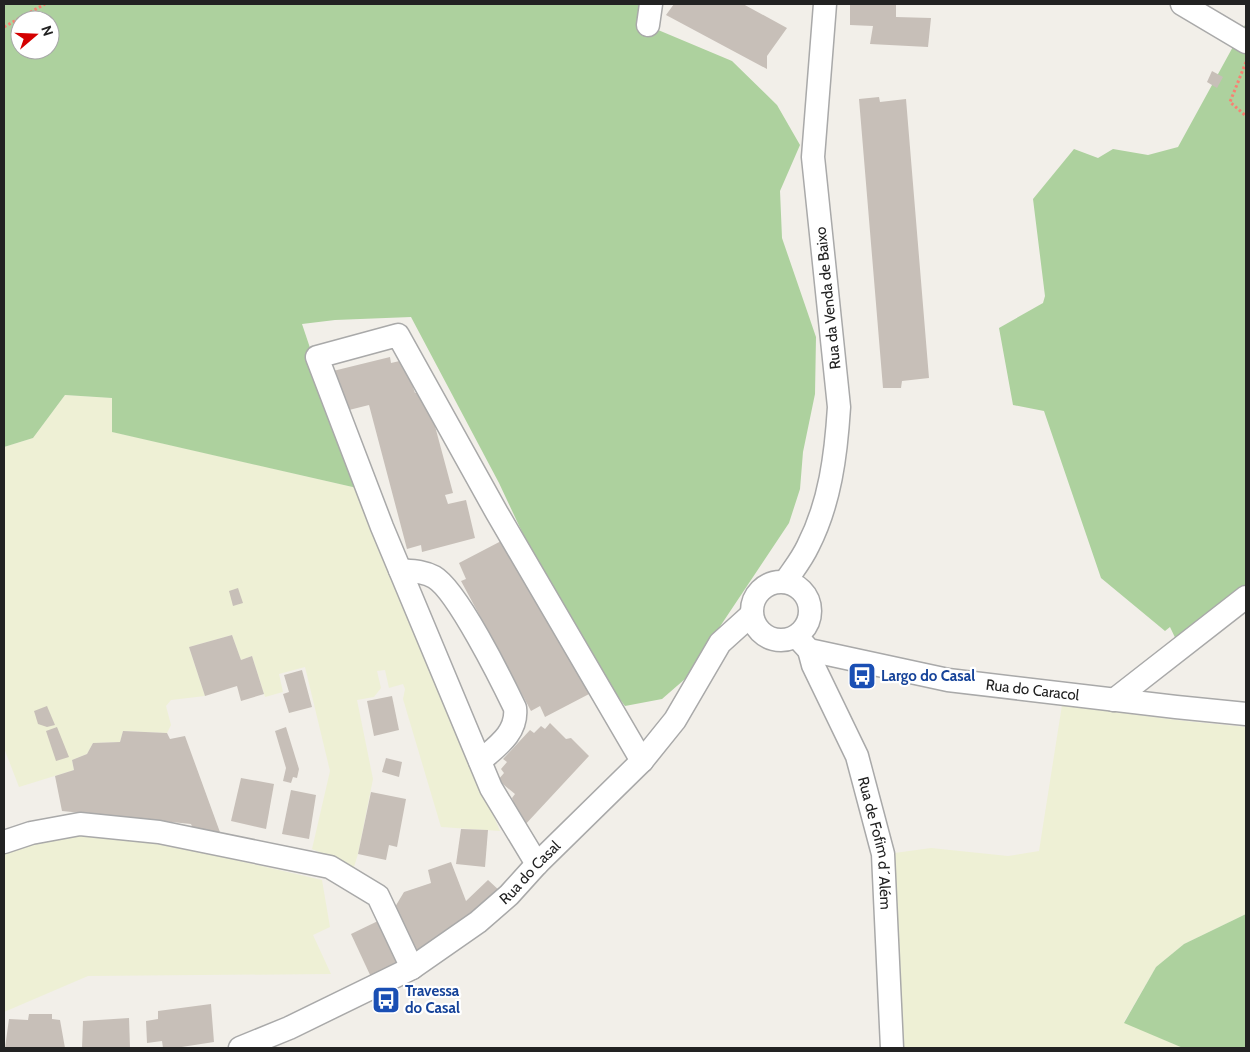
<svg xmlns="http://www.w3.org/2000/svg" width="1250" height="1052" viewBox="0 0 1250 1052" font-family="Cabin,sans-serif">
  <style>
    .farmland { fill: #eef0d5 }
    .forest { fill: #add19e; fill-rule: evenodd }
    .building { fill: #c7bfb8 }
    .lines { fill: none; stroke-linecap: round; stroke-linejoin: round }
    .minor-casing { stroke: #a9a9a9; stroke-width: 25 }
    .path { stroke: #fa8072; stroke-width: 3; stroke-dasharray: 2.5 2.5; stroke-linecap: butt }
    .minor { stroke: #fff; stroke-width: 22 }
    .labels { text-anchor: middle; stroke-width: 4.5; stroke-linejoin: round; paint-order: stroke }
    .street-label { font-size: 15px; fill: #222; stroke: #fff }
    .transit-label { font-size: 15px; font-weight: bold; fill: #164399; stroke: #fff; text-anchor: start }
  </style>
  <rect width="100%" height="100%" fill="#f2efe9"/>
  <g class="farmland">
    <polygon points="65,395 113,398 113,432 357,488 500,831 441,827 403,699 405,689 403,684 389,688 385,670 377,671 381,688 374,697 357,700 373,779 358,854 354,867 312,849 330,771 305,667 279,674 283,692 265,697 252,656 241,660 232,635 189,647 205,696 171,700 166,706 171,725 167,733 123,731 120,742 93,743 87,754 72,760 74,770 19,787 4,748 4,447 33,438"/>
    <polygon points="1062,705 1185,721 1246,727 1246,914 1184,944 1156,967 1124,1022 1183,1048 882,1048 878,1003 880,855 931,848 1008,856 1039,851"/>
    <polygon points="73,833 125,838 218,856 322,880 330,927 313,935 331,974 88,976 4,1012 4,852"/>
  </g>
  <g class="forest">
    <path d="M4,4H656L651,27L732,61L777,105L800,145L780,191L782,238L816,337L815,394L803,452L800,489L789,523L685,679L662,699L625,706L569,632L499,483L411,317L335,320L302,324L357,488L112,432V398L65,395L33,438L4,447ZM20,20H50V50H20Z"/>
    <polygon points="1246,23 1246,597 1180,648 1170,627 1165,631 1101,578 1044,411 1013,405 999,328 1043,303 1045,296 1033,199 1074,149 1098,158 1113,149 1148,155 1178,147"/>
    <polygon points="1246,914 1246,1048 1183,1048 1124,1023 1156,967 1184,944"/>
  </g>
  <g class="building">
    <polygon points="674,4 743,4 787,28 767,56 767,69 666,15"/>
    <polygon points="850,4 896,4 896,17 931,18 928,47 870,44 873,26 850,25"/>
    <polygon points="1212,71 1223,77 1217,88 1207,82"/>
    <polygon points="879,97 880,102 906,99 929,378 902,381 901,388 883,388 859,99"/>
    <polygon points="390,357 391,363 404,360 415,393 425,389 453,493 445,495 448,504 466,500 475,538 422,552 421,545 407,549 369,405 345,411 333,371"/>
    <polygon points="505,539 591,693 545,717 540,706 531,711 461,581 466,579 459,563"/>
    <polygon points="238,588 243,603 233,606 229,591"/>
    <polygon points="232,635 241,660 252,656 264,694 241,701 237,686 205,696 189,647"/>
    <polygon points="302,670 312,707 289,713 283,694 289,692 284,675"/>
    <polygon points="392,696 399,730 374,736 367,701"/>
    <polygon points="47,706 55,725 47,727 38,724 34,711"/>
    <polygon points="550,723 566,739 571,738 589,756 523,827 512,798 515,794 498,780 504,773 501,769 507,762 503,759 530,730 534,733 541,726 545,729"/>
    <polygon points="57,727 69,757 56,761 46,731"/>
    <polygon points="286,727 299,769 297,778 293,777 291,783 283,781 286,768 275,731"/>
    <polygon points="123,731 167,733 170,739 185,736 221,835 193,829 191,824 62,811 55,776 74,770 72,760 87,754 93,743 120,742"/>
    <polygon points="386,758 402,762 399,777 382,772"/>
    <polygon points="241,778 274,784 266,829 231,821"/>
    <polygon points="291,790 316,795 309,839 282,834"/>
    <polygon points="371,792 406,799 397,847 389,845 386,860 358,854"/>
    <polygon points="461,829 488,830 485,867 456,864"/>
    <polygon points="451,862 466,901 488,880 501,892 413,955 395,907 404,892 431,883 428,870"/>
    <polygon points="380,920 400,961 371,977 351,934"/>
    <polygon points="211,1004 214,1042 175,1048 163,1048 162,1041 147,1043 146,1021 158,1019 158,1011"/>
    <polygon points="29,1014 52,1014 52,1019 60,1020 65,1048 5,1048 9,1019 28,1020"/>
    <polygon points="129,1018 130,1048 82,1048 83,1021"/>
  </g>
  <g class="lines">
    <defs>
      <g id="minor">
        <polyline points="1182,4 1246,42"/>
        <polyline points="648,25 651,4"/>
        <path d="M400,570C412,571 423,571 434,577C457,590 502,681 515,708C518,733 496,747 480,761"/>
        <circle cx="781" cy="611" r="29"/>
        <path d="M785,582C793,570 802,559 808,546C830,503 836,455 839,407L813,157L825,4"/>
        <path id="s1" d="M797,637L809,650L948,680L1176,707L1246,714"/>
        <path id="s2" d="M809,650L813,665L857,756L883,854L892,1048"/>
        <polyline points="1114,700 1246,597"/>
        <polyline points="4,842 31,833 80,824 159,832 330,867 378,896 412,968"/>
        <polyline points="537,864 491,788 382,527 317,357 398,335 497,513 642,761"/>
        <path id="s3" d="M240,1048L289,1028L412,968L478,922L509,895L537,864L642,761L675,720L720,643L751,615"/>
      </g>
    </defs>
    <use href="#minor" class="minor-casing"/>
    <g class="path">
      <polyline points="4,27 45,4"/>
      <polyline points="1246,62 1230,102 1246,116"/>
    </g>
    <use href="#minor" class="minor"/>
  </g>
  <defs>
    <symbol id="bus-square" viewBox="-11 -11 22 22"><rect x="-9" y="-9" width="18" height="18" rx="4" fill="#1a4fb4" stroke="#fff"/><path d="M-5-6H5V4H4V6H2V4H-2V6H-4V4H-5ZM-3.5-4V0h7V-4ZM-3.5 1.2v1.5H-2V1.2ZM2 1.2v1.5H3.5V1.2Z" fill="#fff"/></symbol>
  </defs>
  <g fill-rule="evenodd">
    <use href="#bus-square" x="846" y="660" width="32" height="32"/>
    <use href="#bus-square" x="370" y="984" width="32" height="32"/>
  </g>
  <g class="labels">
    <g class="street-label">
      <text transform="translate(828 298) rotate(-96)" y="5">Rua da Venda de Baixo</text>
      <text dy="5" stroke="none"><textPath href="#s1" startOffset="245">Rua do Caracol</textPath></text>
      <text dy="5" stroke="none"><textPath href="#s2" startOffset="206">Rua de Fofim d´Além</textPath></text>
      <text dy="5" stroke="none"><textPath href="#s3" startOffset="342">Rua do Casal</textPath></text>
    </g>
    <g class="transit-label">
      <text x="881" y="681">Largo do Casal</text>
      <text x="405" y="996">Travessa<tspan x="405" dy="17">do Casal</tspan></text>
    </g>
  </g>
  <rect width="1250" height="1052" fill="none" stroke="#222222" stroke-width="10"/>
  <g transform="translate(35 35) rotate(71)"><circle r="24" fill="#ffffff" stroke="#a7a7a7"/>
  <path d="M0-4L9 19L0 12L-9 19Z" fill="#d40000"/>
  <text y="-8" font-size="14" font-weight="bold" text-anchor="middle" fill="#222222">N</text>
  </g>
</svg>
